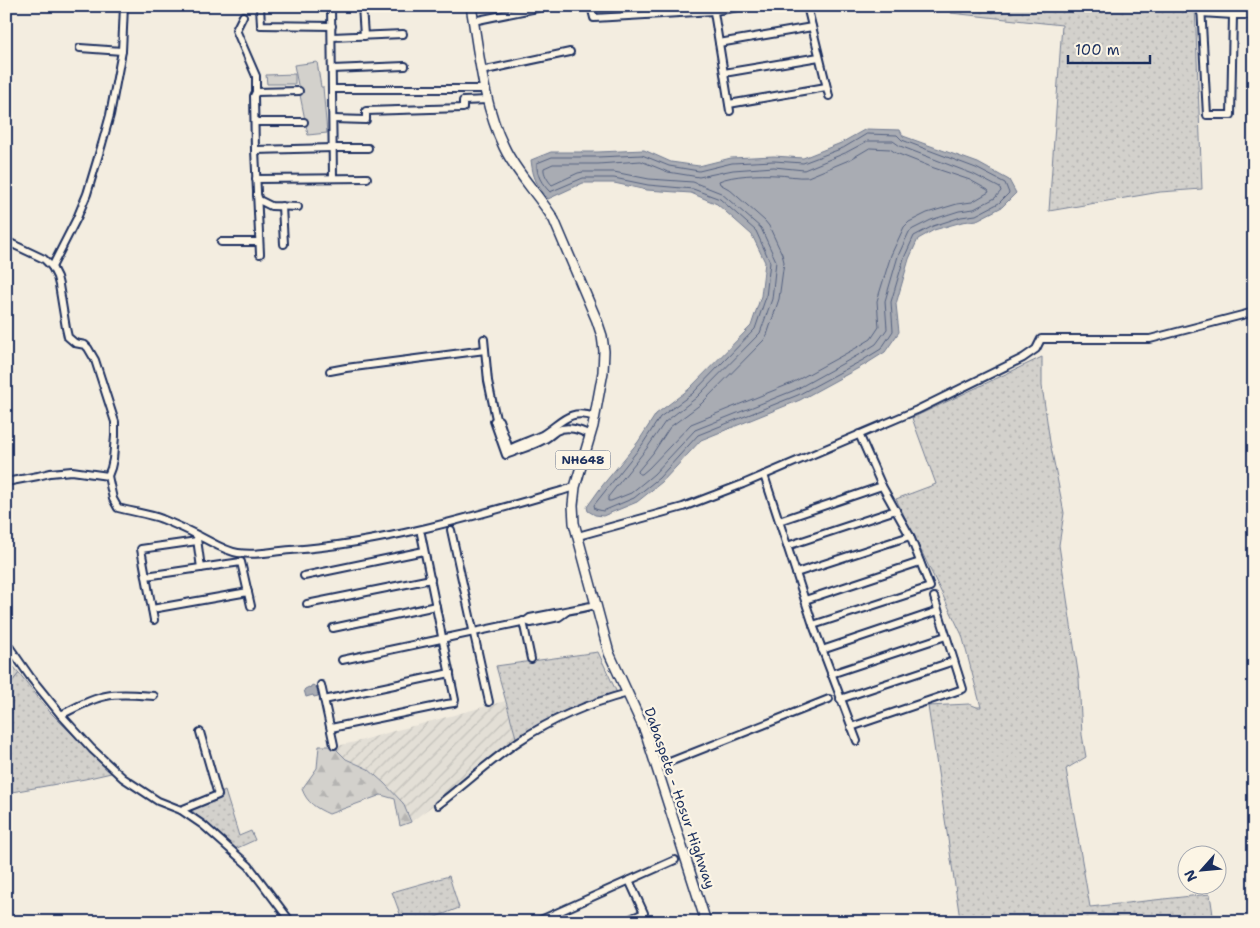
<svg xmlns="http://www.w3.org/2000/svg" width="1260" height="928" viewBox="0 0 1260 928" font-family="'Shantell Sans',sans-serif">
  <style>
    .industrial { fill: url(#industrial-furrows) }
    .grass { fill: url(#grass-dots); stroke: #778095 }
    .forest { fill: url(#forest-firs); stroke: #778095 }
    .pitch { fill: #d3d1cc; stroke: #778095 }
    .water { fill: #a9acb3; stroke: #707a91 }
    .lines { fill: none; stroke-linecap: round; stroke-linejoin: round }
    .shore { stroke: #546180; stroke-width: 1 }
    .minor-casing { stroke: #1b2f5e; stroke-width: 10 }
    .highway-casing { stroke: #1b2f5e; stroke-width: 12 }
    .minor { stroke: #fcf5e5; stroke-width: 6 }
    .highway { stroke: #fcf5e5; stroke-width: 9 }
    .labels { text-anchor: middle; stroke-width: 4.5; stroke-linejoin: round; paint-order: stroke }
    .shield { fill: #fcf5e5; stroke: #5e6a86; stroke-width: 1 }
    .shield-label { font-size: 12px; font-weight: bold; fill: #1b2f5e }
    .street-label { font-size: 14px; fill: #1b2f5e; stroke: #fcf5e5 }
  </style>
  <defs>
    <pattern id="industrial-furrows" width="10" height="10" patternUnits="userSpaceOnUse" patternTransform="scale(1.25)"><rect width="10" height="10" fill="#e3dfd6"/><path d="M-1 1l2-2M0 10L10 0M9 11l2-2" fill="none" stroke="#c2c0ba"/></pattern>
    <pattern id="grass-dots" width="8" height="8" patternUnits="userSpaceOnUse" patternTransform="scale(1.25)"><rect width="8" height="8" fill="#d3d1cc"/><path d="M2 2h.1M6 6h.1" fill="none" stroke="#b5b4b2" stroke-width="1.8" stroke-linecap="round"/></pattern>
    <pattern id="forest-firs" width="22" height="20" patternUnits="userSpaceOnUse" patternTransform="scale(1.25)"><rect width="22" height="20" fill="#d3d1cc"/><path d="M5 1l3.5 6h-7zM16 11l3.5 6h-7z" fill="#b5b4b2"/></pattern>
  </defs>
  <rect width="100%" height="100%" fill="#f3ede0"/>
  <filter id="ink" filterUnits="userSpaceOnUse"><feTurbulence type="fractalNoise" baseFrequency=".02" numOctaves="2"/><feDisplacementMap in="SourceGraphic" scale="10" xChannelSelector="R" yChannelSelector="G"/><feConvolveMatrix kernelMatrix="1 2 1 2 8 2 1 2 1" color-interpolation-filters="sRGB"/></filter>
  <g filter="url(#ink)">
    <polygon class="industrial" points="505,701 517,741 411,822 403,803 384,783 368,769 346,759 336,750 337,746 360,741 397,730 421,724"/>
    <g class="grass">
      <polygon points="952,6 1195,6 1202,189 1160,192 1049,211 1062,25 951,13"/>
      <polygon points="1042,357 1042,386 1050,442 1064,513 1059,545 1079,679 1082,735 1086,757 1066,769 1090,907 1210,894 1214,922 964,922 963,919 960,919 928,706 969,704 977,707 981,707 962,635 896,499 936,484 912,418"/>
      <polygon points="598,652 617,693 559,713 517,741 496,666"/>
      <polygon points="19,673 49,711 111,773 85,779 6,793 6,682 11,683"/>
      <polygon points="225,791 239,836 251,831 255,840 235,849 190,809 221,797 221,793"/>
      <polygon points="449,876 459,908 423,922 403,922 392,892"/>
    </g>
    <g class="forest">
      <polygon points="6,658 19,673 11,683 6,682"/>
      <path d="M319,746H337V750L346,759L368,769L384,783L403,803L411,822L400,826L395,799L381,795L329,814C316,808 307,803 302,789L317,768Z"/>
    </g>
    <g class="pitch">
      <polygon points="317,62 321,87 323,87 327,133 308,135 294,65"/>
      <polygon points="295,74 295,84 267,84 266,75"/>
    </g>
    <g class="water">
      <path d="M866,129L900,130L903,136L978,163L1009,180L1016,193L1002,207L977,220L962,222L934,230L918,239L909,259L896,304L899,332L885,352L866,364L800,400L701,440L662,482L637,502L603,516L595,515L588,511L587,507L602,486L638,442L656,414L688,390L751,326L761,296L765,262L752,235L717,204L691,193L647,190L614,183H583L548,199C536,184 533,178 531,160L551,152H598L644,150L671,162L699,166L731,158L774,156L803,158L841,143Z"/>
      <polygon points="313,685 317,688 318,696 314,697 313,695 306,697 304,690 305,689 309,687 310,688 311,686"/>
    </g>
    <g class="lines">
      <g class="shore">
        <path d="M867,134L897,135L902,140L976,168L1005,183L1009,193L999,203L976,215L961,217L933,226L914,236L904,258L891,302L893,331L881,349L863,360L798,395L698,435L659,478L634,498L603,511L595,509L594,505L642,445L660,417L692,394L755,329L766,297L770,262L756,231L720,199L693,189L648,185L614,178H583L550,192C542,184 536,175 537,163L552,157H598L642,155L669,166L699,171L732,163L774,161L803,163L843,148Z"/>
        <path d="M868,141H893L900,146L973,174L1000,188L1001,191L995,198L974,209L959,211L931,220L913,229L909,232L898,256L885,301L887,329L876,344L860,354L795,390L695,430L654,474L631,493L611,501H608V497L647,448L665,422L696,398L760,333L772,299L776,261L761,228L721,193L693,182L649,179L614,172H583L578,173L552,185C548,181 543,173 544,168L553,164H598L641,161L668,172L699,177L733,170L774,167L804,170L845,153Z"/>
        <path d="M870,148L890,149L896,153L934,168L970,180L988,190L989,192L972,202L957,204L927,213L909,222L904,227L891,255L877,301L879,327L871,339L856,348L792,383L691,424L649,468L642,474H639L638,471L653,453L670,427L701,404L764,340L767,335L779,299L784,262L782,254L769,226L765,221L729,189L720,184L719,181C732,175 761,174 776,175C786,175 797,178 808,177L849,160Z"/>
      </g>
      <defs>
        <g id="minor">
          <polyline points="260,6 261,25 332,26"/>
          <polyline points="331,6 333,178"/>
          <polyline points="364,6 362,6 364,36"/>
          <polyline points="591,6 594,18 714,11 745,6"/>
          <polyline points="713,6 730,111"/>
          <polyline points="807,6 829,96"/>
          <polyline points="1201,6 1207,115 1231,115 1233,15 1254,15"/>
          <polyline points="1201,13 1233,15"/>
          <polyline points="243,16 236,30 256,76 256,92 254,96 255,150 260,254"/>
          <polyline points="473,21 547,6"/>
          <polyline points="332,37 403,34"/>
          <polyline points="719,43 812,27"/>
          <polyline points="80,48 122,51"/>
          <polyline points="332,69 405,66"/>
          <polyline points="481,71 570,52"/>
          <polyline points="724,73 819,57"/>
          <polyline points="333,89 485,89"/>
          <polyline points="256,92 299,91"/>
          <polyline points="729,104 826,87"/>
          <polyline points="333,119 366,120 366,111 463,108 463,101 488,100"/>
          <polyline points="255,122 304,122"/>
          <polyline points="255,150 333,148 368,148"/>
          <polyline points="256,179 367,178"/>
          <polyline points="257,195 259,200 271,206 298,207"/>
          <polyline points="282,206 284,244"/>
          <polyline points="6,241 44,259 52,267 57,277 59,285 66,328 68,337 75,343 85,345 88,348 95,360 115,422 115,436 113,459 111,468 108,476"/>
          <polyline points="221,242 259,242"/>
          <polyline points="52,267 77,218 87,194 102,144 110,115 122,51 124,6"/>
          <path d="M484,339L488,381L496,419L494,421L506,455C518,450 532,446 543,440C548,438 552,434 556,431C568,425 580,430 590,435"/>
          <polyline points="330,371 346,368 485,350"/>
          <path d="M496,419L499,420L509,449C520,444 531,440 542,435C562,423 568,408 595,417"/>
          <polyline points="764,475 813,625 857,741"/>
          <path d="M6,482L38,476L50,473L72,471L108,476L113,499L118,508C133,512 149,514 162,519C174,524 186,529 197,535C210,541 224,551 238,553C258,556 272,551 291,550C388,543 482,514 575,487"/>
          <polyline points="779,521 882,486"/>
          <polyline points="451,530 489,702"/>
          <polyline points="578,536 683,507 743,484 917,410 1023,358 1036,349 1041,339 1150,339 1254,312"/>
          <polyline points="197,539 201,568"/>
          <polyline points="787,546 896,510"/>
          <polyline points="796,573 910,536"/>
          <polyline points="146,576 241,562 251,606"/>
          <polyline points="304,576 424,551"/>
          <polyline points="805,600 920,562"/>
          <polyline points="307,604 431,579"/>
          <polyline points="152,609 248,592"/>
          <polyline points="154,620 141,549 197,541"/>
          <polyline points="523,621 531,659"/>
          <polyline points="526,621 531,623 559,617 566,612"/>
          <polyline points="813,625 930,587 910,536 882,486 859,434"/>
          <polyline points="333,628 436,606"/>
          <polyline points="6,642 31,678 61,715 92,749 123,778 158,801 181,810 203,825 249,866 291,922"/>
          <polyline points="822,650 938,611"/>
          <path d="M342,660L526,621L530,618C552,613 574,610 596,605"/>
          <polyline points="831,674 946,636"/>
          <polyline points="321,685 334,745"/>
          <polyline points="840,699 954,661"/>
          <polyline points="324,700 450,673"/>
          <path d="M61,715C75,708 90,699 106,696C121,693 138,695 154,696"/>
          <polyline points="851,727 963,689 934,597"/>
          <polyline points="331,728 447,704 454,703 455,700 421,534"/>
          <polyline points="657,767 829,699"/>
          <path d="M438,805C465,784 491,760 519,741C552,719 590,703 628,693"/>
          <polyline points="181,810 218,795 200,732"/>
          <polyline points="536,922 675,860"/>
          <polyline points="623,922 644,913 629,880"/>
        </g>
        <path id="highway" d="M471,6C479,53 483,104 504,147C516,173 539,195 554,220L597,321L602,336L604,351L603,372L593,426L575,487L573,505L574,523L609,653L645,731L706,922"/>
      </defs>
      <use href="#minor" class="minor-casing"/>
      <use href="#highway" class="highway-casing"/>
      <use href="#minor" class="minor"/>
      <use href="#highway" class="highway"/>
    </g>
  </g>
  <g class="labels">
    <rect class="shield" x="555.5" y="450.5" width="55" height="19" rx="4"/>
    <g class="shield-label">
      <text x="583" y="464">NH648</text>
    </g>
    <g class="street-label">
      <text transform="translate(680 798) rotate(71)" y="5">Dabaspete - Hosur Highway</text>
    </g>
  </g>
  <rect width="1260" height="928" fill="none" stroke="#fcf5e5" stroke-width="25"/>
  <rect x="12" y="12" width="1235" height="903" fill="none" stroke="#1b2f5e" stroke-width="2" filter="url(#ink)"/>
  <g transform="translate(1202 870) rotate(243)"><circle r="24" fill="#fcf5e5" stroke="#a2a6af"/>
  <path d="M0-4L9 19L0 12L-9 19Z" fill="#1b2f5e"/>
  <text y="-8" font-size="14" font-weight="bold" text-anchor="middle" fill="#1b2f5e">N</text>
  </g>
  <path d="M1068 55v8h82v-8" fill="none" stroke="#1b2f5e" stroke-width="2.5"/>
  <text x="1075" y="55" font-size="15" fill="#1b2f5e" stroke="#fcf5e5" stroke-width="4" paint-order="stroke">100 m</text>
</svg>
